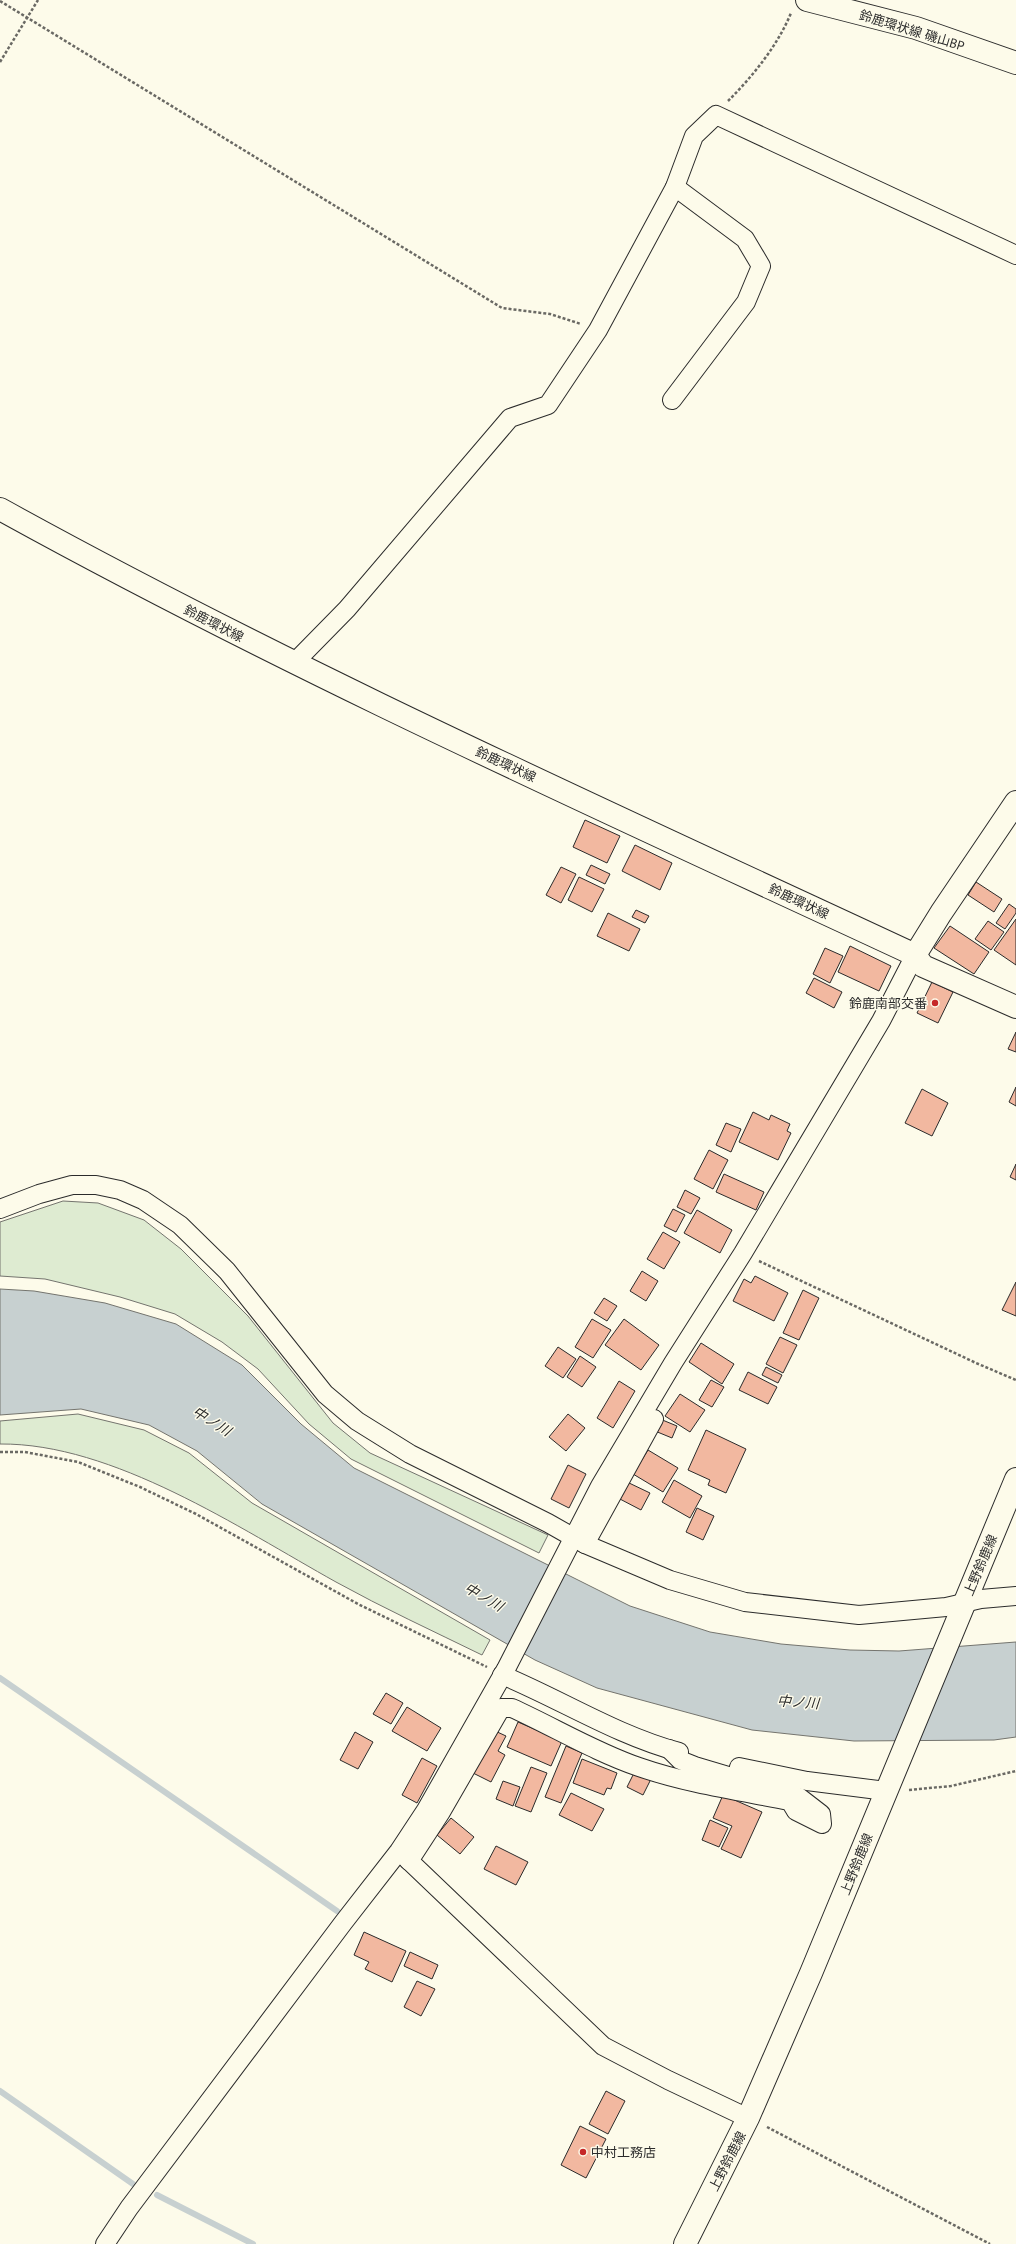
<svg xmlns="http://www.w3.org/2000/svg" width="1016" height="2244" viewBox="0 0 1016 2244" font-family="'PT Sans','Noto Sans JP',sans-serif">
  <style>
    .green { fill: #deebd1; stroke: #74746e }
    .water { fill: #c7d0d0; stroke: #74746e }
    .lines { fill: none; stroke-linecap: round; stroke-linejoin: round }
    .stream { stroke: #c7d0d0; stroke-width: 6 }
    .building { fill: #f2b8a0; stroke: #2b2b2b }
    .street-casing { stroke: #2b2b2b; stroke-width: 20 }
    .secondary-casing { stroke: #2b2b2b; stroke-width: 24 }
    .primary-casing { stroke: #2b2b2b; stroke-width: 24 }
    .path { stroke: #6a6964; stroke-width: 2.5; stroke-dasharray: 3 2; stroke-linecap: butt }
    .street { stroke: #fdfbea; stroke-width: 18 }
    .secondary { stroke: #fdfbea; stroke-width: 22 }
    .primary { stroke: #fdfbea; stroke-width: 22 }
    .poi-dot { fill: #c62828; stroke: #fdfbea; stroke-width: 1.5 }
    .labels { text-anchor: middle; stroke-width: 3; stroke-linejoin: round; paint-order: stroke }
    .street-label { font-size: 13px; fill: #2b2b2b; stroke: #fdfbea }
    .poi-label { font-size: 13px; fill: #2b2b2b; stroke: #fdfbea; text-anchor: end }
    .water-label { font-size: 14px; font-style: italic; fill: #2b2b2b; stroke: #fdfbea }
  </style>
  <rect width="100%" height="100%" fill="#fdfbea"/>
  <g class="green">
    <polygon points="63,1201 98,1203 144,1220 181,1249 248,1316 333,1423 370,1453 548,1535 539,1553 351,1459 309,1424 258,1369 222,1342 175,1314 120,1297 45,1279 0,1276 0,1222"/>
    <path d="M78,1414L144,1430L189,1453L252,1503L490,1640L482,1655C433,1631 383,1608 336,1582C239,1528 113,1443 0,1444V1421Z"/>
  </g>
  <polygon class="water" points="0,1289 34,1291 105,1303 176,1324 242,1365 301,1424 354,1468 630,1606 710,1632 781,1644 850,1650 899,1651 1016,1642 1016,1737 994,1740 854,1741 752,1730 597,1688 535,1660 262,1504 197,1451 149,1425 81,1409 0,1415"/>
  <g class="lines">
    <g class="stream">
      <polyline points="0,1678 337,1911"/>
      <polyline points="0,2091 133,2184"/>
      <polyline points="157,2195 253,2244"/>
    </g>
  </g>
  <g class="building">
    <polygon points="585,820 620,836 607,863 573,847"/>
    <polygon points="635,845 672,863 660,890 622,871"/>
    <polygon points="591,865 610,874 605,884 586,875"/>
    <polygon points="561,867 576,874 561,903 546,895"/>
    <polygon points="579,877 604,889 592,912 568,900"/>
    <polygon points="976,882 1002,899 994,912 968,895"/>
    <polygon points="1009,904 1016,909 1016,913 1005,929 996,923"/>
    <polygon points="636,910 649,916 645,923 632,917"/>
    <polygon points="608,913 640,929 629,951 597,936"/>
    <polygon points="1016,919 1016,965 994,950"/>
    <polygon points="988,921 1004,932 991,950 975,939"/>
    <polygon points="950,926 989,952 974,974 934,948"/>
    <polygon points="850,946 891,966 879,991 838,972"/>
    <polygon points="825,948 843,956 830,983 813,974"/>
    <polygon points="814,978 842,992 834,1008 806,993"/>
    <polygon points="932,982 953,992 938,1023 917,1013"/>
    <polygon points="1016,1032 1016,1052 1008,1049"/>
    <polygon points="1016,1087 1016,1106 1009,1102"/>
    <polygon points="922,1089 948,1103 932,1136 905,1123"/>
    <polygon points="753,1112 769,1120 771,1115 790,1124 787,1131 791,1133 778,1160 739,1142"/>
    <polygon points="726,1123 741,1129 731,1152 716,1145"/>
    <polygon points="709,1150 728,1160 713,1189 694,1179"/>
    <polygon points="1016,1164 1016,1180 1010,1177"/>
    <polygon points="724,1174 764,1192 756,1210 716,1192"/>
    <polygon points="685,1190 700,1198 691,1214 677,1207"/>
    <polygon points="673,1209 685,1215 676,1232 664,1226"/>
    <polygon points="697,1210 732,1230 720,1253 684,1233"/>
    <polygon points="663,1232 680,1242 664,1269 647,1259"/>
    <polygon points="642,1271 658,1281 646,1301 630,1291"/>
    <polygon points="755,1276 788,1293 774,1321 733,1301 744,1279 751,1283"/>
    <polygon points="1016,1282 1016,1316 1002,1310"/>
    <polygon points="803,1290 819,1298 799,1340 783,1333"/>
    <polygon points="604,1298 617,1306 607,1321 594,1313"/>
    <polygon points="592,1319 611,1330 593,1358 575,1347"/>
    <polygon points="624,1319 659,1345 641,1370 605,1345"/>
    <polygon points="780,1337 797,1345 783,1373 766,1364"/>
    <polygon points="701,1343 734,1364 722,1384 689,1362"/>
    <polygon points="558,1347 576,1359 563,1378 545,1366"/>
    <polygon points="580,1356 596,1367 582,1387 567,1377"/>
    <polygon points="766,1367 782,1375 778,1383 762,1375"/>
    <polygon points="748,1372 777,1387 768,1404 739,1390"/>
    <polygon points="711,1380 724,1387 712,1407 699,1400"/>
    <polygon points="619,1381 635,1391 613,1428 597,1418"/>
    <polygon points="680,1394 705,1410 690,1432 665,1416"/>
    <polygon points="568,1414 585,1428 566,1451 549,1437"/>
    <polygon points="660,1419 677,1426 672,1438 655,1431"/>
    <polygon points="706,1430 746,1449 726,1493 708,1485 710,1480 688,1470"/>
    <polygon points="648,1450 678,1468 663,1492 633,1474"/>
    <polygon points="568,1465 586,1474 569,1508 551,1499"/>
    <polygon points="674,1480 702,1496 690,1518 662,1502"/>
    <polygon points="627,1482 650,1493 641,1510 618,1498"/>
    <polygon points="697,1508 714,1516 703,1540 686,1532"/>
    <polygon points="386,1693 403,1703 391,1724 373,1714"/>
    <polygon points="407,1707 441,1728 427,1751 392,1731"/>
    <polygon points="518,1722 562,1741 551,1766 507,1747"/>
    <polygon points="493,1730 506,1736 498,1751 505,1755 491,1782 471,1772"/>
    <polygon points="355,1732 373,1742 358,1769 340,1760"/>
    <polygon points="566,1746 582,1753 561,1803 545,1797"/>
    <polygon points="422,1758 437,1766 417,1803 402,1795"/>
    <polygon points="582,1759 617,1773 611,1789 607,1788 604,1795 573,1783"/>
    <polygon points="531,1767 547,1773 531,1812 515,1806"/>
    <polygon points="635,1771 651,1779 643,1795 627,1787"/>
    <polygon points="503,1781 520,1787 513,1806 496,1799"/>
    <polygon points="571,1793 604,1809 592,1831 559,1815"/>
    <polygon points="723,1795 762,1812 741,1858 721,1849 732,1826 713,1818"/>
    <polygon points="451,1818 474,1837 460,1854 437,1835"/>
    <polygon points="710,1820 728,1828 719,1847 702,1840"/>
    <polygon points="496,1846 528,1862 516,1885 484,1869"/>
    <polygon points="364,1932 406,1951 392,1982 365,1969 369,1962 354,1955"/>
    <polygon points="410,1952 438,1965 432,1979 404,1966"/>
    <polygon points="417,1981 435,1989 421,2016 404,2007"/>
    <polygon points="606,2091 625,2101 608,2134 589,2124"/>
    <polygon points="580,2126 606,2139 586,2178 561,2165"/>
  </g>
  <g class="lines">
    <defs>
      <g id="street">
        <polyline points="672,400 746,302 761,266 745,239 675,187"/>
        <polyline points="294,663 347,609 510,418 548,405 598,330 675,187 694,136 716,115 1016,255"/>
        <polyline points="0,1209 39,1194 72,1185 96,1185 120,1190 143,1200 180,1225 227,1271 325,1394 357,1421 410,1454 548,1523 585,1544 670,1580 745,1602 859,1615 946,1607 981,1599 1016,1596"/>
        <polyline points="585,1544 654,1419"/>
        <path d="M502,1675C562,1700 616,1735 679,1752"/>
        <polyline points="739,1767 807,1781 886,1791"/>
        <polyline points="401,1853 603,2046 668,2080 748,2118"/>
        <path d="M409,1861L441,1812L501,1708H512C554,1727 595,1752 639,1767C688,1784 739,1791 790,1801L796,1811L822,1824L821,1814L799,1797L695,1766L680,1760L669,1749"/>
        <polyline points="105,2244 129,2208 343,1923 399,1851 426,1810 506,1669 600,1486 673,1363 743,1253 881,1021 915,955"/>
      </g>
      <g id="secondary">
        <polyline points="915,955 941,913 1016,802"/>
        <polyline points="685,2244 748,2118 811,1973 1016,1479"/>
      </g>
      <g id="primary">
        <polyline points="807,0 916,28 1016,63"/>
        <path d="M0,509C297,673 608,812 915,955L923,966L1016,1007"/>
      </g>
    </defs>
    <use href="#street" class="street-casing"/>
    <use href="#secondary" class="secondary-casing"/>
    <use href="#primary" class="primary-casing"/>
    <g class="path">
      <polyline points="0,1 502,308 550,314 581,324"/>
      <polyline points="0,62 38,0"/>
      <path d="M728,101C753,76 778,45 791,13"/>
      <polyline points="759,1261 976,1363 1016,1380"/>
      <polyline points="0,1452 25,1452 78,1462 140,1487 196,1514 358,1604 487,1667"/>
      <polyline points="909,1790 951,1786 1016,1771"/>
      <polyline points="767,2127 990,2244"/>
    </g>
    <use href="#street" class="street"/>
    <use href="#secondary" class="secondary"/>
    <use href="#primary" class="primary"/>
  </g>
  <g class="poi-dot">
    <circle cx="935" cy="1003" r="4"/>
    <circle cx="583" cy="2152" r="4"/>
  </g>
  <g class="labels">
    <g class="street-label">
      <text transform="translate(912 30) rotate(17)" y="5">鈴鹿環状線 磯山BP</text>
      <text transform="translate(214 623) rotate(27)" y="5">鈴鹿環状線</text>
      <text transform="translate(506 764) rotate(25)" y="5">鈴鹿環状線</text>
      <text transform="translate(799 901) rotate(25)" y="5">鈴鹿環状線</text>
      <text transform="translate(980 1565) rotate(-67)" y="5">上野鈴鹿線</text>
      <text transform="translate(856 1864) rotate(-68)" y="5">上野鈴鹿線</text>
      <text transform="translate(727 2161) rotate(-63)" y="5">上野鈴鹿線</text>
    </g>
    <g class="poi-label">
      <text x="927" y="1008">鈴鹿南部交番</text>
      <text x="591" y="2157" text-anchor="start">中村工務店</text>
    </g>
    <g class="water-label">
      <text transform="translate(212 1421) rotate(32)" y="5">中ノ川</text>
      <text transform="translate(484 1597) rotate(30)" y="5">中ノ川</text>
      <text transform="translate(798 1702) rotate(4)" y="5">中ノ川</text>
    </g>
  </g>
</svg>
